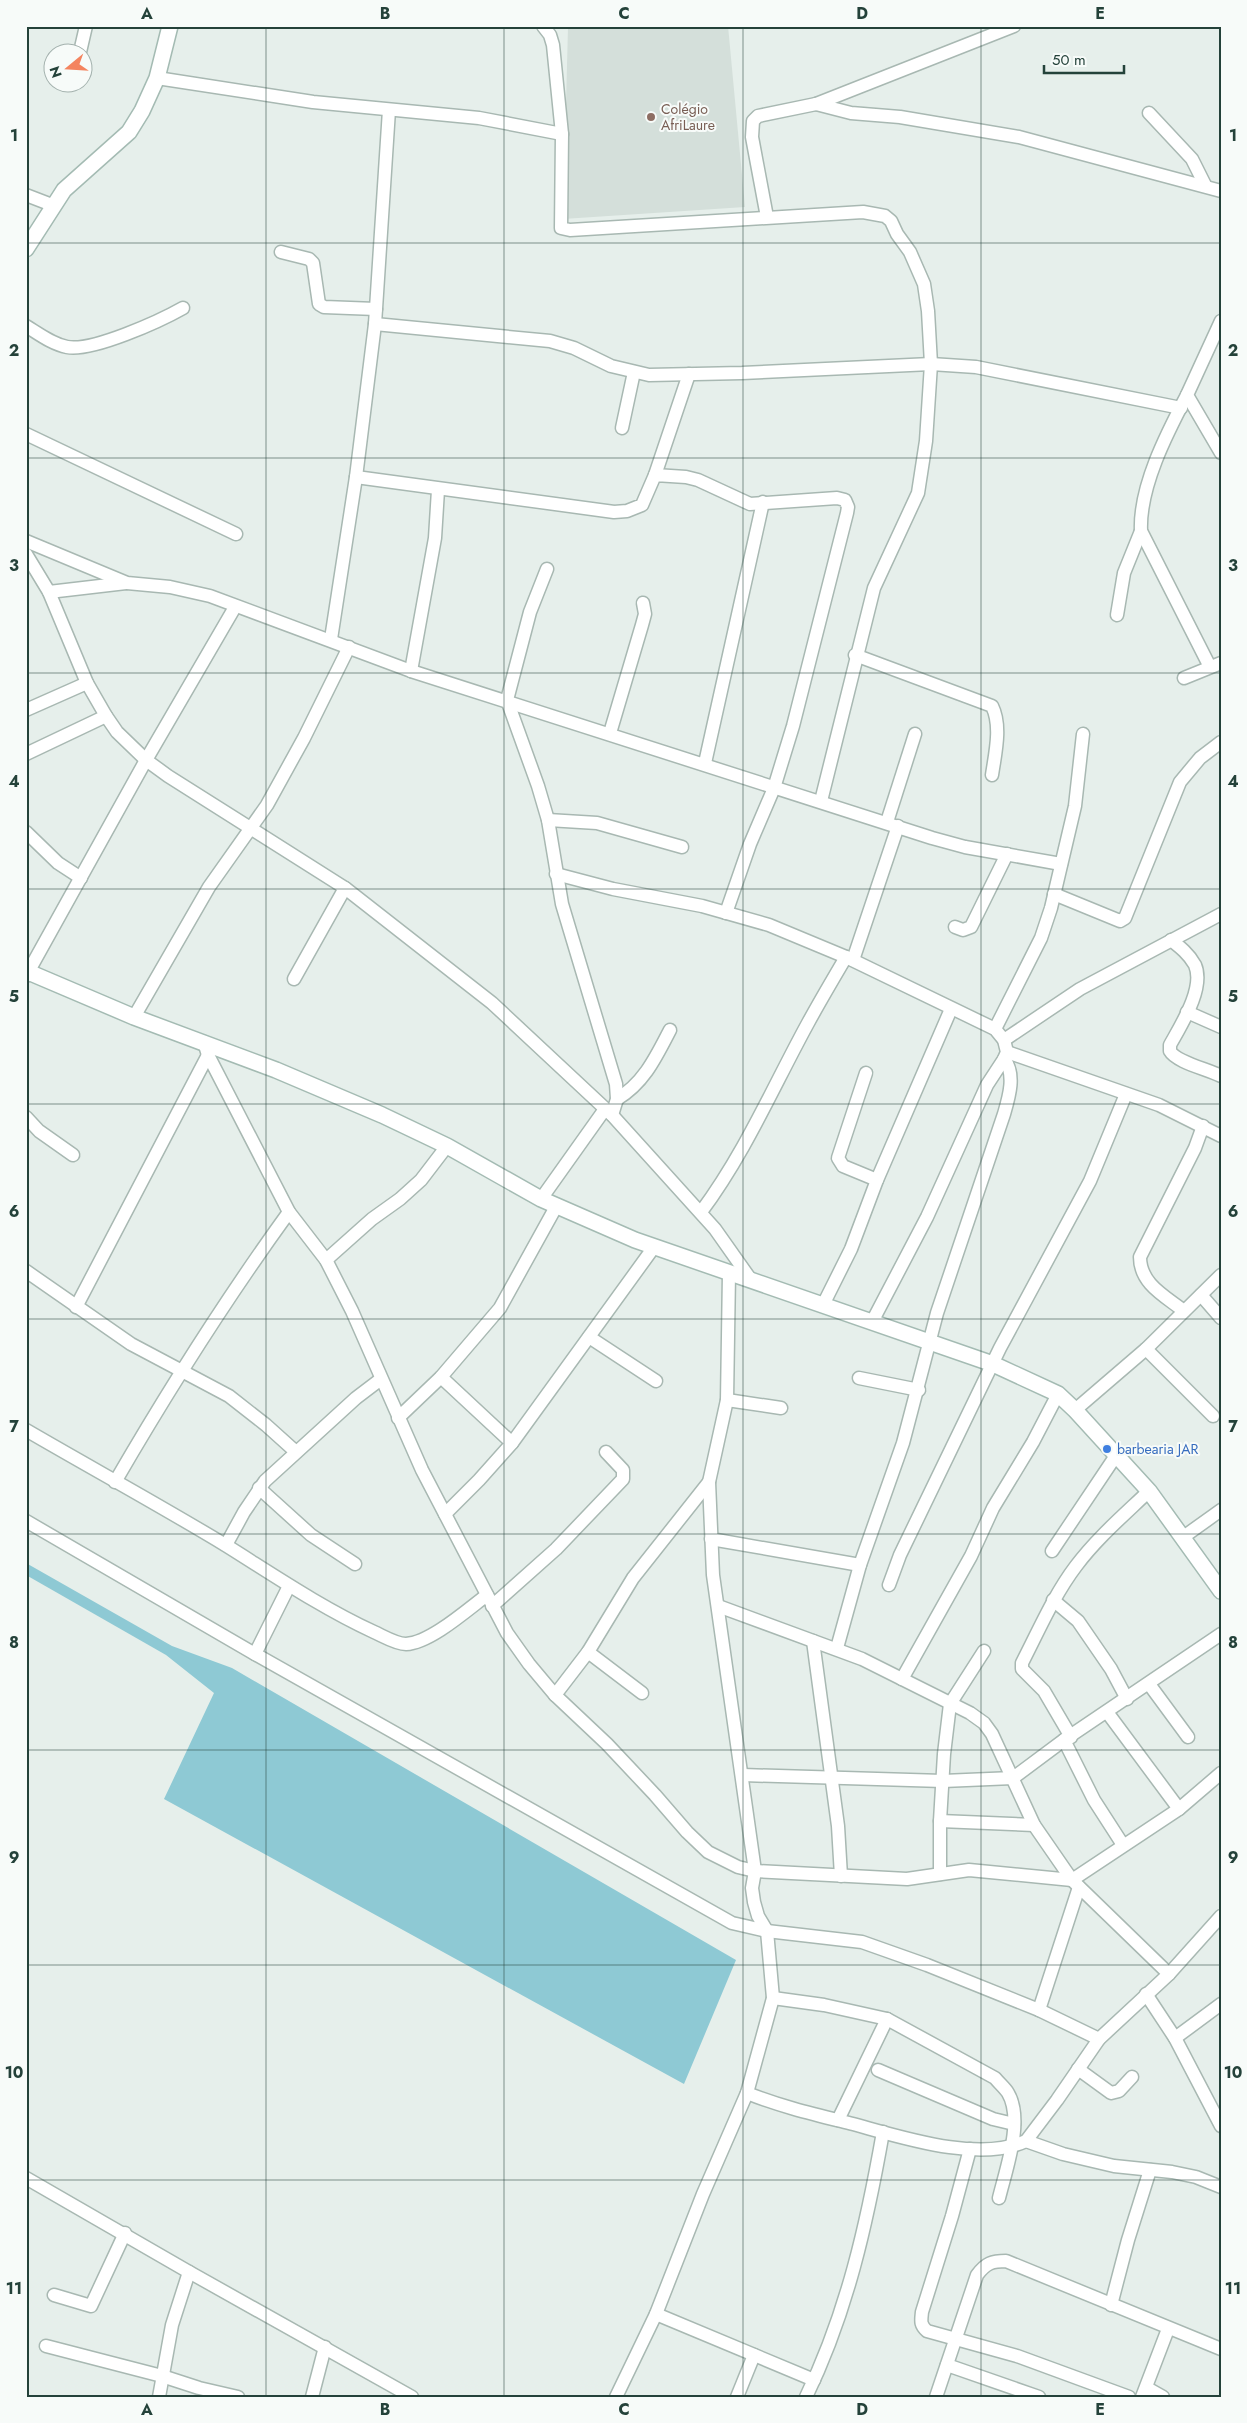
<svg xmlns="http://www.w3.org/2000/svg" width="1247" height="2423" viewBox="0 0 1247 2423" font-family="Jost,sans-serif">
  <style>
    .built { fill: #d4dfda }
    .water { fill: #8ec9d4 }
    .lines { fill: none; stroke-linecap: round; stroke-linejoin: round }
    .street-casing { stroke: #a8b8b2; stroke-width: 15 }
    .secondary-casing { stroke: #a4bbb3; stroke-width: 18 }
    .street { stroke: #fff; stroke-width: 12 }
    .secondary { stroke: #fff; stroke-width: 15 }
    .grid { fill: none; stroke: #24423a; stroke-width: 1; stroke-opacity: 0.55 }
    .education-dot { fill: #8d6e63; stroke: #f7fbf9; stroke-width: 2 }
    .shop-dot { fill: #3f7fe0; stroke: #f7fbf9; stroke-width: 2 }
    .labels { text-anchor: middle; stroke-width: 4; stroke-linejoin: round; paint-order: stroke }
    .education-label { font-size: 14px; fill: #785e54; stroke: #f7fbf9; text-anchor: start }
    .shop-label { font-size: 14px; fill: #366cbe; stroke: #f7fbf9; text-anchor: start }
    .neatline { fill: none; stroke: #24423a; stroke-width: 2 }
    .grid-label { font-size: 16px; text-anchor: middle; font-weight: bold; fill: #24423a }
  </style>
  <rect width="100%" height="100%" fill="#e6efeb"/>
  <polygon class="built" points="728,26 745,207 563,219 568,27"/>
  <polygon class="water" points="26,1563 172,1646 232,1668 736,1960 684,2084 164,1799 214,1693 166,1655 26,1575"/>
  <g class="lines">
    <defs>
      <g id="street">
        <polyline points="543,26 550,35 553,45 562,134 561,228 570,230 863,212 885,216 891,221 897,234 910,252 924,284 928,311 931,364 926,441 918,493 874,588 821,801"/>
        <polyline points="80,52 86,26"/>
        <polyline points="157,78 313,102 479,118 562,134"/>
        <polyline points="816,104 851,113 900,117 1019,137 1221,191"/>
        <polyline points="1149,113 1192,159 1205,185"/>
        <polyline points="26,195 52,205"/>
        <polyline points="767,217 752,137 753,121 758,116 816,104 1014,26"/>
        <polyline points="281,252 309,259 313,263 319,304 324,307 376,309"/>
        <polyline points="1221,321 1187,395 1221,453"/>
        <polyline points="375,324 550,341 574,348 611,366 649,375 742,373 931,364 976,367 1181,408"/>
        <path d="M26,326C39,334 52,344 67,347C92,352 160,321 183,308"/>
        <path d="M1187,395C1167,433 1139,487 1141,531L1210,667"/>
        <polyline points="622,428 634,372"/>
        <polyline points="26,434 236,534"/>
        <polyline points="655,475 689,374"/>
        <polyline points="356,477 614,512 627,511 642,505 655,475 686,477 698,480 750,504 837,498 845,500 848,507 847,513 793,726 774,788 750,844 726,913"/>
        <polyline points="26,541 127,583 170,587 210,596 411,671 932,838 965,847 1061,864"/>
        <polyline points="26,554 49,592 87,683 106,716 117,732 146,760 168,776 345,888 492,1003 612,1115 715,1229 751,1280"/>
        <polyline points="547,569 530,612 507,700 538,786 548,820 562,904 616,1084 617,1099 612,1115"/>
        <polyline points="49,592 126,583"/>
        <polyline points="1117,615 1124,573 1141,531"/>
        <polyline points="331,639 356,477 375,324 389,110"/>
        <path d="M855,655L992,706C1002,726 995,754 992,775"/>
        <polyline points="411,671 435,538 438,490"/>
        <polyline points="1184,678 1221,663"/>
        <polyline points="26,710 87,683"/>
        <polyline points="610,733 642,625 645,614 643,603"/>
        <polyline points="26,754 106,716"/>
        <polyline points="705,763 763,502"/>
        <polyline points="548,820 597,823 682,847"/>
        <polyline points="887,822 915,734"/>
        <polyline points="26,832 58,863 81,878"/>
        <polyline points="556,874 613,889 702,906 769,925 846,957 995,1029 1004,1040 1007,1052 1004,1059 987,1085 927,1217 872,1322"/>
        <polyline points="1054,894 1120,921 1125,918 1180,782 1200,758 1221,742"/>
        <polyline points="955,927 963,930 971,927 1007,854"/>
        <path d="M1171,940C1180,947 1189,954 1195,965C1205,988 1181,1025 1170,1045V1051C1176,1062 1207,1069 1221,1076"/>
        <polyline points="853,960 898,826"/>
        <polyline points="26,976 146,760 235,607"/>
        <polyline points="294,979 345,888"/>
        <polyline points="1187,1012 1221,1027"/>
        <polyline points="134,1017 209,887 267,805 304,738 349,647"/>
        <polyline points="995,1029 1041,938 1051,908 1075,806 1083,734"/>
        <polyline points="1004,1040 1080,989 1221,914"/>
        <polyline points="204,1042 208,1055 289,1212 326,1260 352,1311 422,1470 507,1633 529,1664 555,1695 607,1744 655,1795 687,1832 708,1852 738,1867 755,1871 907,1879 969,1870 1072,1880 1179,1809 1221,1773"/>
        <polyline points="1007,1052 1159,1105 1221,1136"/>
        <polyline points="866,1073 838,1158 843,1166 877,1180"/>
        <path d="M617,1099C644,1083 656,1057 670,1030"/>
        <polyline points="26,1117 39,1131 73,1155"/>
        <polyline points="541,1199 605,1109"/>
        <path d="M701,1212C745,1153 773,1087 808,1023C820,1001 833,979 846,957"/>
        <polyline points="326,1260 372,1219 400,1199 421,1180 447,1146"/>
        <polyline points="26,1271 131,1344 229,1396 266,1425 296,1452"/>
        <polyline points="1201,1295 1221,1318"/>
        <polyline points="823,1305 851,1249 877,1180 951,1009"/>
        <polyline points="76,1307 208,1055"/>
        <path d="M1184,1311C1165,1296 1140,1284 1140,1257L1195,1148L1203,1126"/>
        <polyline points="589,1337 656,1381"/>
        <polyline points="1146,1349 1213,1416"/>
        <polyline points="441,1377 512,1443"/>
        <polyline points="859,1378 919,1390"/>
        <polyline points="727,1400 781,1408"/>
        <polyline points="1075,1410 1146,1349 1221,1275"/>
        <polyline points="398,1418 441,1377 500,1308 557,1205"/>
        <path d="M26,1430C93,1469 161,1506 227,1546C275,1576 322,1608 374,1632C383,1636 396,1644 406,1644C430,1643 467,1610 487,1595"/>
        <path d="M115,1482C169,1389 226,1299 289,1212"/>
        <polyline points="259,1488 311,1535 355,1564"/>
        <polyline points="445,1514 479,1480 512,1443 654,1247"/>
        <polyline points="26,1521 255,1654 732,1923 767,1931 862,1942 927,1965 1039,2010 1099,2039"/>
        <polyline points="1182,1538 1221,1510"/>
        <polyline points="711,1539 860,1565"/>
        <polyline points="226,1545 244,1512 265,1481 356,1398 381,1379"/>
        <polyline points="1052,1551 1117,1454"/>
        <polyline points="889,1585 900,1555 1000,1348 1090,1181 1126,1094"/>
        <polyline points="1053,1600 1078,1621 1111,1669 1127,1699"/>
        <polyline points="492,1606 556,1549 623,1479 623,1470 606,1452"/>
        <polyline points="718,1606 862,1659 970,1713 984,1723 992,1734 1034,1825 1072,1880 1169,1974"/>
        <polyline points="813,1641 838,1826 841,1876"/>
        <path d="M837,1648L860,1565L903,1443L937,1313L1004,1114C1009,1097 1016,1074 1004,1059"/>
        <polyline points="588,1652 642,1693"/>
        <polyline points="255,1654 289,1586"/>
        <polyline points="902,1679 971,1556 993,1508 1033,1442 1058,1394"/>
        <polyline points="1149,1684 1188,1737"/>
        <polyline points="555,1695 588,1652 633,1578 709,1482"/>
        <polyline points="1107,1712 1179,1809"/>
        <path d="M1071,1737L1044,1691L1022,1669V1663C1039,1630 1054,1595 1076,1566C1097,1538 1124,1515 1149,1491"/>
        <polyline points="1064,1740 1094,1800 1123,1845"/>
        <polyline points="743,1775 943,1781 1013,1778 1064,1740 1221,1634"/>
        <polyline points="940,1821 1034,1825"/>
        <polyline points="940,1874 940,1821 944,1754 950,1704 984,1651"/>
        <polyline points="1146,1994 1175,2038 1221,2126"/>
        <path d="M773,1998L824,2005L887,2019L995,2078C999,2083 1005,2088 1008,2093C1024,2120 1006,2169 999,2198"/>
        <polyline points="1039,2010 1079,1887"/>
        <polyline points="1175,2038 1221,2004"/>
        <polyline points="1078,2069 1111,2093 1119,2091 1132,2077"/>
        <polyline points="878,2070 993,2119 1014,2124"/>
        <path d="M747,2093C782,2107 817,2115 853,2124C901,2137 979,2163 1026,2141L1063,2154L1114,2166L1172,2172L1196,2177L1221,2187"/>
        <polyline points="838,2120 887,2019"/>
        <polyline points="1026,2141 1057,2100 1099,2039 1169,1974 1221,1916"/>
        <path d="M970,2149L952,2216L922,2312C921,2321 920,2325 927,2331L1017,2356L1129,2397"/>
        <polyline points="26,2178 189,2272 412,2397"/>
        <polyline points="54,2295 91,2306 125,2233"/>
        <polyline points="1111,2305 1128,2240 1150,2170"/>
        <polyline points="656,2314 814,2380"/>
        <polyline points="46,2346 162,2376 199,2388 238,2397"/>
        <polyline points="947,2365 1039,2397"/>
        <polyline points="1147,2388 1163,2397"/>
        <polyline points="159,2397 172,2325 189,2272"/>
        <polyline points="312,2397 325,2347"/>
        <polyline points="616,2397 656,2314 703,2194 747,2093 773,1998 767,1931 758,1916 754,1902 752,1888 755,1871 713,1575 709,1482 727,1400 729,1273"/>
        <polyline points="737,2397 754,2355"/>
        <path d="M806,2397C847,2313 867,2223 883,2132"/>
        <path d="M936,2397L977,2275C986,2263 992,2261 1006,2261L1221,2349"/>
        <polyline points="1142,2397 1168,2329"/>
      </g>
      <g id="secondary">
        <polyline points="26,249 64,190 129,132 142,111 157,78 170,26"/>
        <polyline points="26,971 134,1017 276,1070 382,1115 447,1146 541,1199 635,1240 993,1364 1058,1394 1075,1410 1149,1491 1221,1591"/>
      </g>
    </defs>
    <use href="#street" class="street-casing"/>
    <use href="#secondary" class="secondary-casing"/>
    <use href="#street" class="street"/>
    <use href="#secondary" class="secondary"/>
  </g>
  <path class="grid" d="M266,26V2397M504,26V2397M743,26V2397M981,26V2397M26,243H1221M26,458H1221M26,673H1221M26,889H1221M26,1104H1221M26,1319H1221M26,1534H1221M26,1750H1221M26,1965H1221M26,2180H1221"/>
  <circle class="education-dot" cx="651" cy="117" r="5"/>
  <circle class="shop-dot" cx="1107" cy="1449" r="5"/>
  <g class="labels">
    <g class="education-label">
      <text x="661" y="114">Colégio<tspan x="661" dy="16">AfriLaure</tspan></text>
    </g>
    <g class="shop-label">
      <text x="1117" y="1454">barbearia JAR</text>
    </g>
  </g>
  <rect width="1247" height="2423" fill="none" stroke="#f7fbf9" stroke-width="55"/>
  <g transform="translate(68 68) rotate(252)"><circle r="24" fill="#f7fbf9" stroke="#a3b1ad"/>
  <path d="M0-4L9 19L0 12L-9 19Z" fill="#f4845f"/>
  <text y="-8" font-size="14" font-weight="bold" text-anchor="middle" fill="#24423a">N</text>
  </g>
  <path d="M1044 65v8h80v-8" fill="none" stroke="#24423a" stroke-width="2.5"/>
  <text x="1052" y="65" font-size="15" fill="#24423a" stroke="#f7fbf9" stroke-width="4" paint-order="stroke">50 m</text>
  <rect x="28" y="28" width="1192" height="2368" class="neatline"/>
  <g class="grid-label">
    <text x="147" y="19">A</text>
    <text x="385" y="19">B</text>
    <text x="624" y="19">C</text>
    <text x="862" y="19">D</text>
    <text x="1100" y="19">E</text>
    <text x="14" y="141">1</text>
    <text x="1233" y="141">1</text>
    <text x="14" y="356">2</text>
    <text x="1233" y="356">2</text>
    <text x="14" y="571">3</text>
    <text x="1233" y="571">3</text>
    <text x="14" y="787">4</text>
    <text x="1233" y="787">4</text>
    <text x="14" y="1002">5</text>
    <text x="1233" y="1002">5</text>
    <text x="14" y="1217">6</text>
    <text x="1233" y="1217">6</text>
    <text x="14" y="1432">7</text>
    <text x="1233" y="1432">7</text>
    <text x="14" y="1648">8</text>
    <text x="1233" y="1648">8</text>
    <text x="14" y="1863">9</text>
    <text x="1233" y="1863">9</text>
    <text x="14" y="2078">10</text>
    <text x="1233" y="2078">10</text>
    <text x="14" y="2294">11</text>
    <text x="1233" y="2294">11</text>
    <text x="147" y="2415">A</text>
    <text x="385" y="2415">B</text>
    <text x="624" y="2415">C</text>
    <text x="862" y="2415">D</text>
    <text x="1100" y="2415">E</text>
  </g>
</svg>
